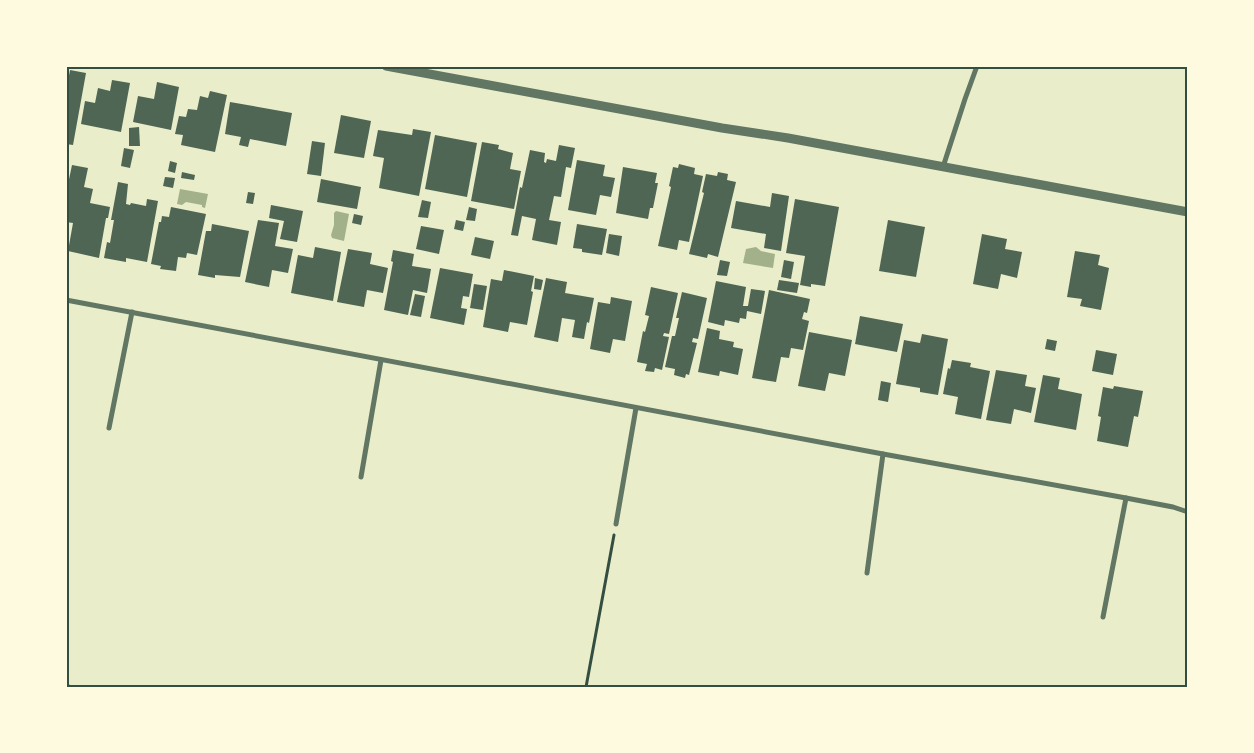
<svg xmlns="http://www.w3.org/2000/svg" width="1254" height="753" viewBox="0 0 1254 753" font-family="'Crimson Pro',serif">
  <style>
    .water { fill: #a3b18a }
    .building { fill: #4f6655 }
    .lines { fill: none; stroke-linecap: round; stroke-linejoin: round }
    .path { stroke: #344e41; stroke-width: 3 }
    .minor { stroke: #617663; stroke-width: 5 }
    .tertiary { stroke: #617663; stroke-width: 9 }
    .neatline { fill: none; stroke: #344e41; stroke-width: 2 }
  </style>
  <rect width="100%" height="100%" fill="#e9edc9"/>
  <g class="water">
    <polygon points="180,189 208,194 205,208 202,207 202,205 186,202 182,205 177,204"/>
    <polygon points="336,211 349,214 344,241 332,238 331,235 334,225 334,213"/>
    <polygon points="756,247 761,251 775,254 773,268 743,263 746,249"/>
  </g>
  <g class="building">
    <polygon points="70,70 86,73 73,145 66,144 66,80 68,81"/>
    <polygon points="112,80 130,83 121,132 81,124 85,101 95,103 98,88 110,91"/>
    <polygon points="157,82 179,87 171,130 133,122 138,96 154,99"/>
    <polygon points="210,91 227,95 215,152 181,145 183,135 175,134 179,116 186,117 188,109 197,110 200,96 208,98"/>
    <polygon points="230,102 292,113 286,146 250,139 248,147 239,145 241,137 225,134"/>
    <polygon points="341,115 371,121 364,158 334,153"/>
    <polygon points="139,127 140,146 129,146 129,128"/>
    <polygon points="413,129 431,132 419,196 379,188 384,158 373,156 378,130 412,135"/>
    <polygon points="435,135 477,143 467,197 425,189"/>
    <polygon points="312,141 325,143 321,176 307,174"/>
    <polygon points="482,142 499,145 498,149 513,153 510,169 521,171 514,209 471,201"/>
    <polygon points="559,145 575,148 571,168 566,167 561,197 554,196 549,220 561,222 557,245 532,240 536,219 522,216 518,236 511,235 520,187 522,188 530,150 545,153 544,162 546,163 547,159 556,161"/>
    <polygon points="124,148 134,150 130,168 121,166"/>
    <polygon points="577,160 605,165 603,176 615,178 611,197 600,195 596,215 568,210"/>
    <polygon points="170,161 177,163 175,173 168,171"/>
    <polygon points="679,164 695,168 694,174 703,176 689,242 679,240 677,250 658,246 671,187 669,186 673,167 678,168"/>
    <polygon points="72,165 88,168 84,187 93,189 90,203 110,207 108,218 106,218 99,258 68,251 73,223 66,222 66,194"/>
    <polygon points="623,167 657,173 655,183 658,183 653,208 650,208 648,219 616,213"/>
    <polygon points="182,172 195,175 194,180 181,178"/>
    <polygon points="718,172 728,174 727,180 736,182 718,257 708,254 707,258 689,254 704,193 702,192 706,174 717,176"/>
    <polygon points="165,177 175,178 173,188 163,186"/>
    <polygon points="321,179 361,187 357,209 317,202"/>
    <polygon points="118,182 128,184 126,204 130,205 131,203 146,206 147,199 158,201 147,262 126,258 126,262 104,258 107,242 110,243 114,220 111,220"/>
    <polygon points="248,192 255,193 253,204 246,203"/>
    <polygon points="772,193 789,196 781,251 764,248 766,234 731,228 736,201 770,207"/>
    <polygon points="795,199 839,207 825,286 811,284 811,287 800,285 805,256 786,253"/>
    <polygon points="422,200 431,202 428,218 418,217"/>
    <polygon points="271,205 303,211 297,242 280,239 284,221 269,218"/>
    <polygon points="171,207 206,214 197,255 187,253 186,258 178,257 176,271 160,269 161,266 151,264 159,222 161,222 162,216 169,217"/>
    <polygon points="469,207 477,209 475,221 466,220"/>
    <polygon points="354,214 363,216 361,225 352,223"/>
    <polygon points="258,220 279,223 275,246 293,249 288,273 272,270 269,287 245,282"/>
    <polygon points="456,220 465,222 463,231 454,229"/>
    <polygon points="888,220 925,227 916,277 879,271"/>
    <polygon points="212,224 249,231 240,277 215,275 215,278 198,275 206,231 211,231"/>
    <polygon points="577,224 607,229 602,255 582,252 582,249 573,248"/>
    <polygon points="421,226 444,230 439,254 416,249"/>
    <polygon points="609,234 622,236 619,256 606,253"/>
    <polygon points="982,234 1007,239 1005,249 1022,252 1017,278 1001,274 998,289 973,284"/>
    <polygon points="475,237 494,241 490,259 471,255"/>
    <polygon points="315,247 341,252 333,301 291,293 298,255 313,258"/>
    <polygon points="348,249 372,253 370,264 388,268 383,293 367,290 364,307 337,302"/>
    <polygon points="393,250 414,254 412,266 431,269 427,293 413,290 408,315 384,310 393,262 391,261"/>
    <polygon points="1075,251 1100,255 1098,265 1109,268 1101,310 1080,306 1082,299 1067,297"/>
    <polygon points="720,260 730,262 727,276 717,275"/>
    <polygon points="784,260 794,262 791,279 781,277"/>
    <polygon points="440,268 473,274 469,297 463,296 461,308 467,309 464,325 430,318"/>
    <polygon points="504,270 534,276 531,291 533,292 527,325 510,322 508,332 483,327 491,279 502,281"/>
    <polygon points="535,278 543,280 541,290 534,289"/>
    <polygon points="546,278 567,282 565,293 594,298 589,323 587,322 584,339 572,337 575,320 562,318 558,342 534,337"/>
    <polygon points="779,280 799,283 797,293 777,290"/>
    <polygon points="716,281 746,287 743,306 748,306 751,289 765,291 761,314 747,311 746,319 740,318 739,323 725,320 724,326 708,322"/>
    <polygon points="474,284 487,286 483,310 470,308"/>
    <polygon points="651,287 678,293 669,334 664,333 663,336 669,337 662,370 655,368 654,372 645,371 647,364 637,362 643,331 645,332 649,316 645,315"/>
    <polygon points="769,290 810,299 807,313 804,312 802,319 809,321 803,350 791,348 789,358 781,357 776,382 752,378"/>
    <polygon points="682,292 707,298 698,339 693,338 692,342 697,343 689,375 686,374 685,378 674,375 675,369 665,367 672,336 675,336 679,318 676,318"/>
    <polygon points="415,294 425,296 421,317 410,315"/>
    <polygon points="611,297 632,301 625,341 613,339 610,353 590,349 598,302 610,304"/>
    <polygon points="860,316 903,324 897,352 855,344"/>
    <polygon points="707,328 720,331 719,339 734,342 733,347 743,349 738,375 720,371 719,376 698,372"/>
    <polygon points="809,332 852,340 845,376 829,373 825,391 798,386"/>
    <polygon points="922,334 948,339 938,395 920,392 920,388 896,384 904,340 920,343"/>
    <polygon points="1047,339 1057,341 1055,351 1045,349"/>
    <polygon points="1096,350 1117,354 1113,375 1092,371"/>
    <polygon points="952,360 971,363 970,367 990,371 981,419 955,414 958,397 943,394 948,368 950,369"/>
    <polygon points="996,370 1027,375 1025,386 1036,388 1031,413 1014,409 1011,424 986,420"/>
    <polygon points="1043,375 1060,378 1058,389 1082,394 1076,430 1034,422"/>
    <polygon points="881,381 891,383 888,402 878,400"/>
    <polygon points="1114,386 1143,391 1138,417 1134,416 1128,447 1097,441 1101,417 1098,416 1103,387 1113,389"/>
  </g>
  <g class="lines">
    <polyline class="path" points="586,687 614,535"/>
    <g class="minor">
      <polyline points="943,167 965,99 977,66"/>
      <polyline points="66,300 883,454 1126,498 1173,507 1188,512"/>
      <polyline points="109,428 132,312"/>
      <polyline points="361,477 381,360"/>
      <polyline points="616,524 636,408"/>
      <polyline points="867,573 883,454"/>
      <polyline points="1103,617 1126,498"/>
      <polyline points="66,686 69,687"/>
    </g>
    <polyline class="tertiary" points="386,66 722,128 788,138 1188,212"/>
  </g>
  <rect width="1254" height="753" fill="none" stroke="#fefae0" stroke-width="135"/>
  <rect x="68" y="68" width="1118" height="618" class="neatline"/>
</svg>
